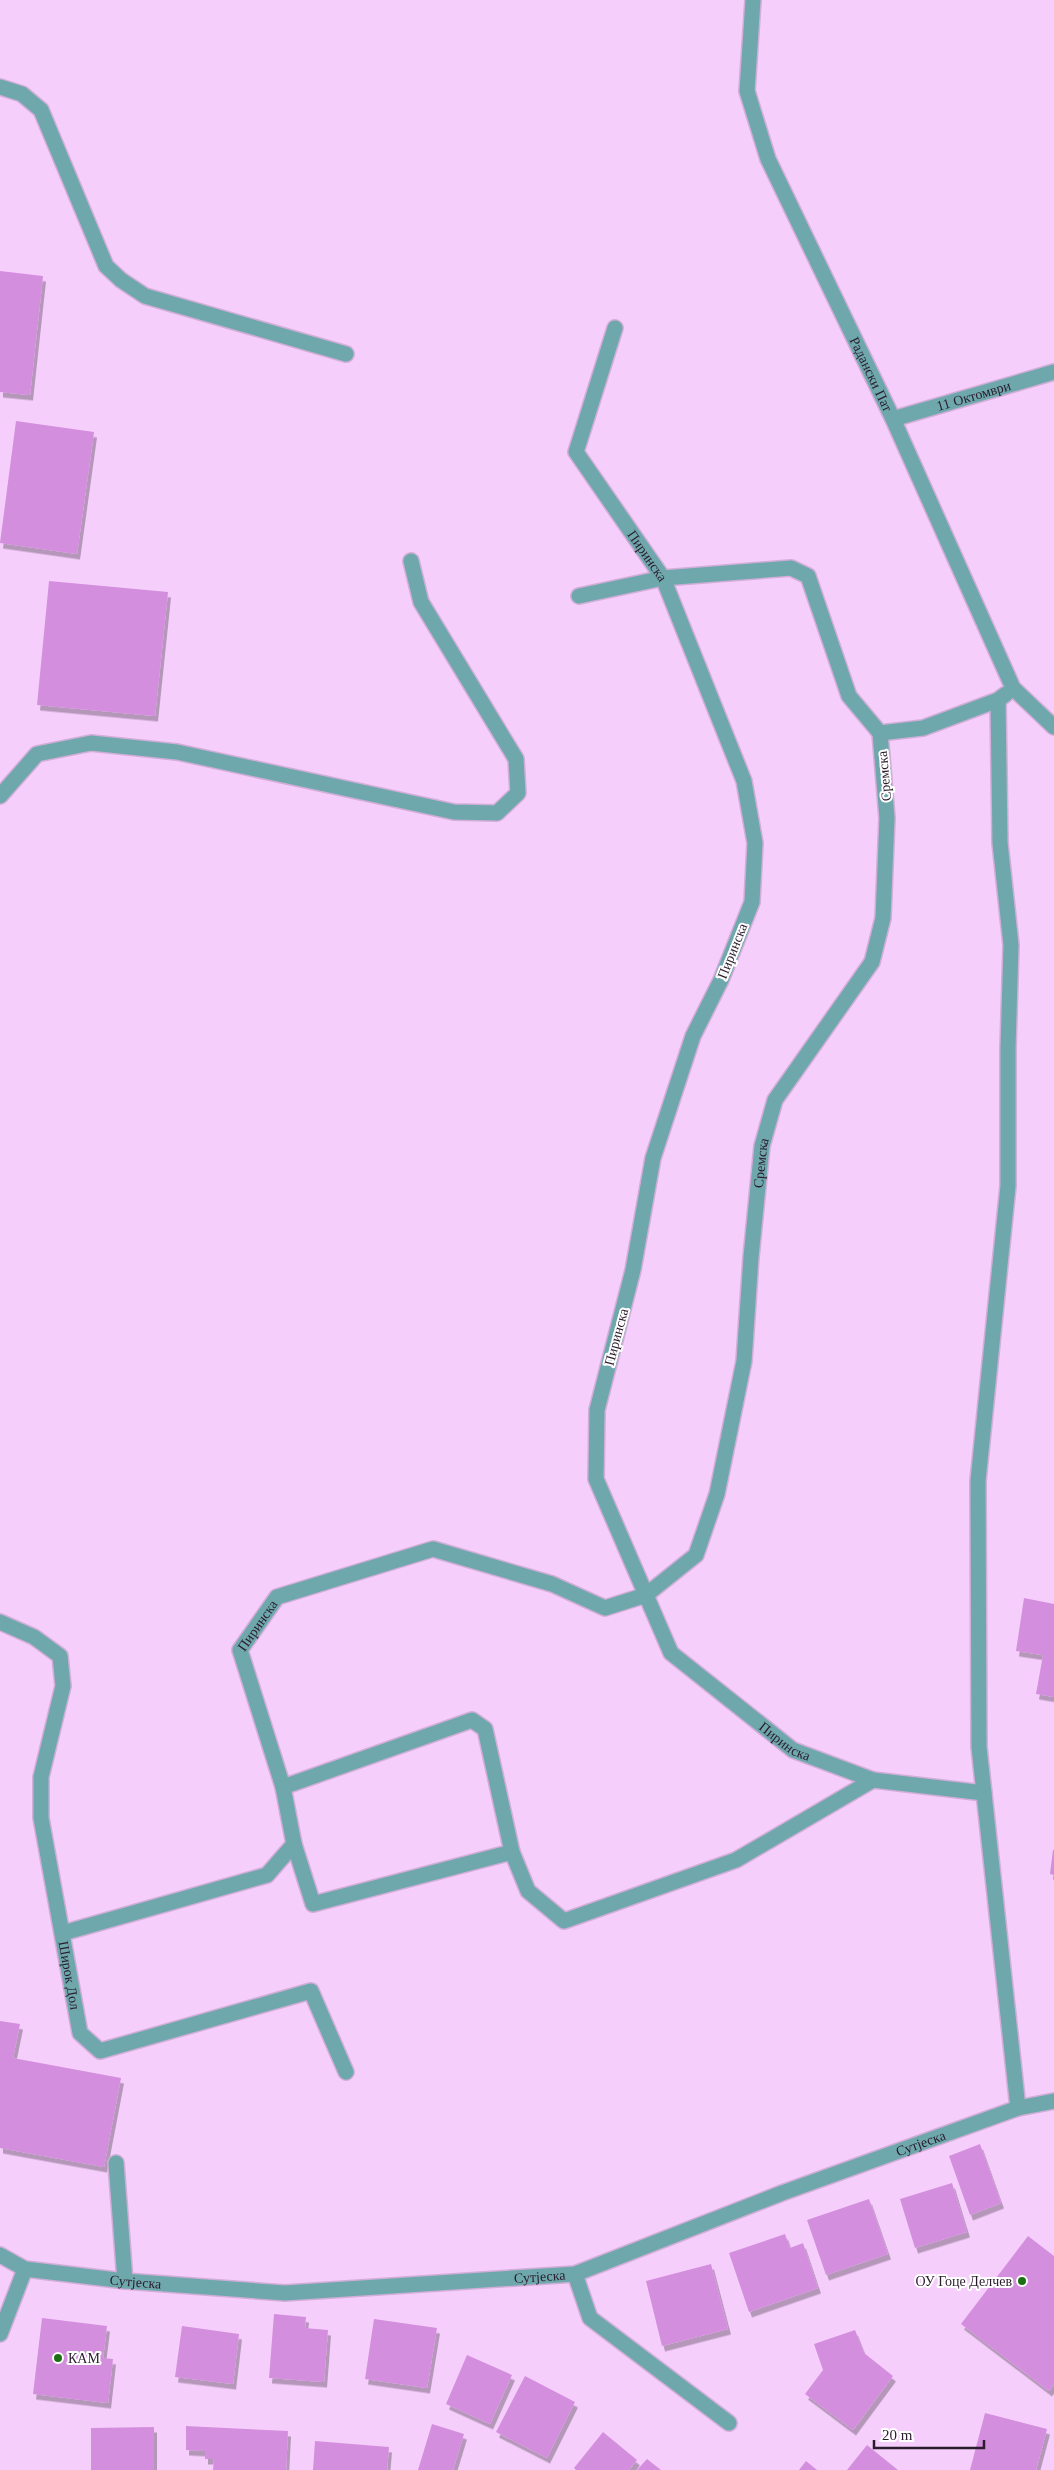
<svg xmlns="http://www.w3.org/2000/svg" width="1054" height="2470" viewBox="0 0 1054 2470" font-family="'Times New Roman',serif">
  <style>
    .building { fill: #d48ede; filter: url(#shadow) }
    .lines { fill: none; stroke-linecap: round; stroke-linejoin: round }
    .minor-casing { stroke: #d1aed7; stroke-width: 18 }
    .minor { stroke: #6ea8ad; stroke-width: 15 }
    .poi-dot { fill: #1d6f16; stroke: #fff; stroke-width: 2 }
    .labels { text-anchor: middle; stroke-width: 4; stroke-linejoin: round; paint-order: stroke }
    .street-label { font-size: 14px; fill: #2b1c2d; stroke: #fff }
    .poi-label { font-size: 14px; fill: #2b1c2d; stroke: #fff; text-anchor: end }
  </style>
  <defs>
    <filter id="shadow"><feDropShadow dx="3" dy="5.5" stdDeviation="0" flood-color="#0004"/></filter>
  </defs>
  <rect width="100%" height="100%" fill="#f6cefc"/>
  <g class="building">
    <polygon points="0,271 43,276 30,395 0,392"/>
    <polygon points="16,421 94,432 77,554 0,543"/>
    <polygon points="49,581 168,592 155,716 37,705"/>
    <polygon points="1024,1598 1054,1604 1054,1697 1036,1694 1043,1655 1016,1651"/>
    <polygon points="1053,1850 1054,1850 1054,1875 1050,1874"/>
    <polygon points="0,2021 20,2024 13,2058 121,2078 104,2167 0,2148"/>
    <polygon points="980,2144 1001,2203 970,2215 949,2156"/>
    <polygon points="952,2183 967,2232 915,2248 900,2199"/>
    <polygon points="869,2199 888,2254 826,2275 807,2220"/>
    <polygon points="785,2234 790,2248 803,2243 818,2288 749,2312 729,2253"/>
    <polygon points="1028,2236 1054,2256 1054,2384 1049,2391 961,2324"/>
    <polygon points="711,2264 728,2329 662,2346 646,2281"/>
    <polygon points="274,2314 306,2317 305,2328 328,2330 324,2382 269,2378"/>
    <polygon points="42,2318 107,2326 103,2358 113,2359 108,2403 33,2394"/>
    <polygon points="374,2319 437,2328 427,2388 365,2379"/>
    <polygon points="182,2326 239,2334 233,2384 175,2377"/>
    <polygon points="855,2330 864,2353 893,2376 853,2430 805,2394 823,2370 814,2344"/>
    <polygon points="467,2355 512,2375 490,2424 446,2404"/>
    <polygon points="525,2376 575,2402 547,2458 496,2432"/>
    <polygon points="985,2413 1047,2429 1036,2470 970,2470"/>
    <polygon points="432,2424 464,2434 453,2470 418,2470"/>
    <polygon points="186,2426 288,2431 286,2470 213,2470 214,2459 205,2459 205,2451 186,2450"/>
    <polygon points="154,2427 154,2470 91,2470 91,2428"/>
    <polygon points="603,2432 637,2460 629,2470 576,2470 574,2468"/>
    <polygon points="315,2441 389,2447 387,2470 313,2470"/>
    <polygon points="867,2445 898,2470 847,2470"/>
    <polygon points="647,2459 661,2470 637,2470"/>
    <polygon points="806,2461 817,2470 799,2470"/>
  </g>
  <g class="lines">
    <defs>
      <g id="minor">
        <path id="s1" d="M753,0L747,91L768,159L893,419L1013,688L1054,727"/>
        <polyline points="0,87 22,94 41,110 106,266 121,280 145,296 346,354"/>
        <path id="s2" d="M615,328L576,452L663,578L744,781L755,843L752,902L721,980L693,1036L653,1158L633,1270L597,1410L596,1479L671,1653L793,1750L873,1780L984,1793"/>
        <path id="s3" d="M893,419L1054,372"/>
        <polyline points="579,596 663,578 791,568 808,576 849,696 880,733 923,728 998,700 1006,694"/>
        <polyline points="998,700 1000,843 1011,945 1008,1049 1008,1186 978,1481 979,1747 1018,2108"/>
        <polyline points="0,796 37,754 91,743 177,752 454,812 497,813 518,793 516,759 421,602 411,561"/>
        <path id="s4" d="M0,1622L34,1637L60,1656L63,1686L41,1777V1818L80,2033L100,2051L311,1991L346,2072"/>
        <polyline points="283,1787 472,1720 485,1729 512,1852 313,1904 294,1844"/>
        <polyline points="512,1852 528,1891 564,1921 736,1860 873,1780"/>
        <path id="s5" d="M63,1933L267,1875L294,1844L283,1787L240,1650L277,1597L433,1549L552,1584L605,1608L646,1595L696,1555L717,1494L744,1361L751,1257L762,1146L775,1100L872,962L883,918L887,818L880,733"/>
        <polyline points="116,2163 125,2281"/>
        <path id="s6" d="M0,2255L25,2269L125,2281L285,2293L575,2274L782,2193L1018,2108L1054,2101"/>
        <polyline points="575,2274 590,2318 729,2423"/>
        <polyline points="0,2334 25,2269"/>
      </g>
    </defs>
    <use href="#minor" class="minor-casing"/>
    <use href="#minor" class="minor"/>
  </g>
  <g class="poi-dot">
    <circle cx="1022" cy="2281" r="5"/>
    <circle cx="58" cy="2358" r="5"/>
  </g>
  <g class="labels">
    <g class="street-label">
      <text dy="5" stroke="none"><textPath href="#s1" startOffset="401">Радански Пат</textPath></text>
      <text dy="5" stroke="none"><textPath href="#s3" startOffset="84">11 Октомври</textPath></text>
      <text dy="5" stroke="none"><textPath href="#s2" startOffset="256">Пиринска</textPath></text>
      <text transform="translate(884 776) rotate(-95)" y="5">Сремска</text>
      <text transform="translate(732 951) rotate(-68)" y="5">Пиринска</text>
      <text dy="5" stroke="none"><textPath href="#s5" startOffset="1371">Сремска</textPath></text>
      <text transform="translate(616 1337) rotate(-75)" y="5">Пиринска</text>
      <text dy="5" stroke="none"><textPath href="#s5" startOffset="485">Пиринска</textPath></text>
      <text dy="5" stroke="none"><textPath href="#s2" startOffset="1560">Пиринска</textPath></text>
      <text dy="5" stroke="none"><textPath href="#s4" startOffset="394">Широк Дол</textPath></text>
      <text dy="5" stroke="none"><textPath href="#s6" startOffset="950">Сутјеска</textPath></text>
      <text dy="5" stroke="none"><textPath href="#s6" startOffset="545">Сутјеска</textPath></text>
      <text dy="5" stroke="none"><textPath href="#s6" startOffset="140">Сутјеска</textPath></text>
    </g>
    <g class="poi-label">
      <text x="1012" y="2286">ОУ Гоце Делчев</text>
      <text x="68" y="2363" text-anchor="start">КАМ</text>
    </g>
  </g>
  <path d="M874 2440v8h110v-8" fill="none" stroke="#2b1c2d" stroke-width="2.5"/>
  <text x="882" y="2440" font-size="15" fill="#2b1c2d" stroke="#ffffff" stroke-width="4" paint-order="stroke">20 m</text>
</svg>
